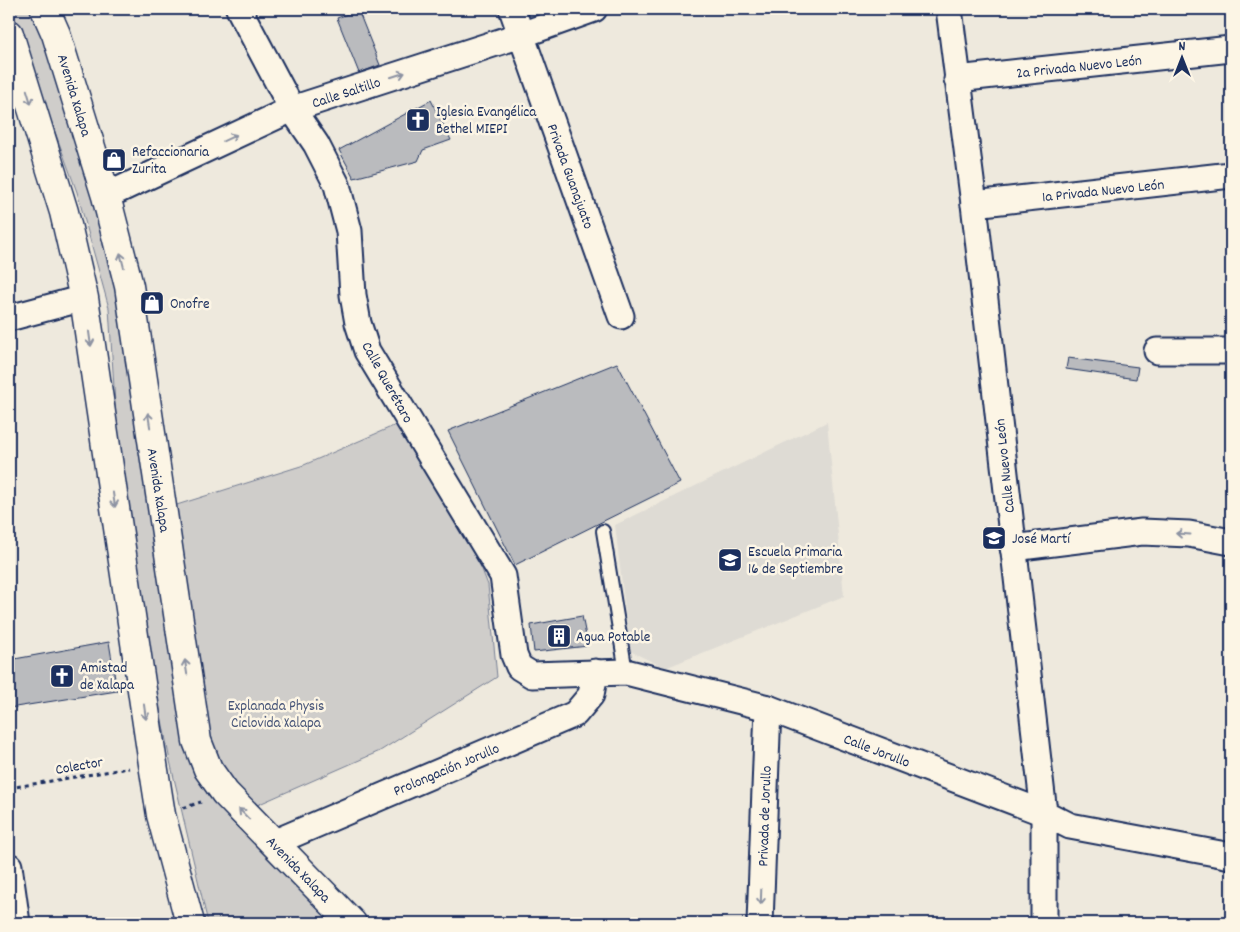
<svg xmlns="http://www.w3.org/2000/svg" width="1240" height="932" viewBox="0 0 1240 932" font-family="Dekko,sans-serif">
  <style>
    .built { fill: #dedbd4 }
    .green { fill: #cfcdca; stroke: #757e94 }
    .building { fill: #babbbe; stroke: #1b2f5e }
    .lines { fill: none; stroke-linecap: round; stroke-linejoin: round }
    .lane-casing { stroke: #1b2f5e; stroke-width: 16 }
    .street-casing { stroke: #1b2f5e; stroke-width: 29 }
    .secondary-casing { stroke: #1b2f5e; stroke-width: 31 }
    .path { stroke: #1b2f5e; stroke-width: 3; stroke-dasharray: 4 4; stroke-linecap: butt }
    .lane { stroke: #fcf5e5; stroke-width: 12 }
    .street { stroke: #fcf5e5; stroke-width: 25 }
    .secondary { stroke: #fcf5e5; stroke-width: 28 }
    .oneway { stroke: #8c92a2 }
    .labels { text-anchor: middle; stroke-width: 5; stroke-linejoin: round; paint-order: stroke }
    .street-label { font-size: 15px; fill: #1b2f5e; stroke: #fcf5e5 }
    .poi-label { font-size: 15px; fill: #1b2f5e; stroke: #fcf5e5; text-anchor: start }
    .park-label { font-size: 15px; fill: #485679; stroke: #fcf5e5 }
  </style>
  <rect width="100%" height="100%" fill="#eee9dd"/>
  <filter id="ink" filterUnits="userSpaceOnUse"><feTurbulence type="fractalNoise" baseFrequency=".02" numOctaves="2"/><feDisplacementMap in="SourceGraphic" scale="10" xChannelSelector="R" yChannelSelector="G"/><feConvolveMatrix kernelMatrix="1 2 1 2 8 2 1 2 1" color-interpolation-filters="sRGB"/></filter>
  <g filter="url(#ink)">
    <polygon class="built" points="827,422 844,596 665,668 630,651 615,525"/>
    <g class="green">
      <polygon points="10,9 46,9 125,303 192,754 208,796 238,828 314,892 342,923 208,923 170,761 122,515 109,308 77,192"/>
      <polygon points="405,421 457,505 488,585 497,677 380,751 239,813 212,776 164,509 304,465"/>
    </g>
    <g class="building">
      <polygon points="358,10 380,65 359,73 337,18"/>
      <polygon points="431,100 451,140 423,150 418,161 354,178 339,150"/>
      <polygon points="1068,358 1138,367 1136,379 1066,369"/>
      <polygon points="617,363 680,483 515,565 448,431"/>
      <polygon points="582,616 588,646 534,652 531,625"/>
      <polygon points="109,642 117,691 9,708 9,660"/>
    </g>
    <g class="lines">
      <defs>
        <polyline id="lane" points="603,531 626,672"/>
        <g id="street">
          <polyline points="239,9 292,109 316,144 337,185 349,231 353,295 358,323 367,351 503,576 514,655 519,667 532,675 626,672 768,708 1044,813 1070,826 1231,856"/>
          <polyline points="512,9 621,316"/>
          <polyline points="949,9 974,204 1044,813 1044,923"/>
          <polyline points="957,79 1231,49"/>
          <polyline points="106,196 292,109 521,35 594,9"/>
          <polyline points="974,204 1231,175"/>
          <polyline points="9,318 84,298"/>
          <polyline points="1157,351 1231,351"/>
          <polyline points="1013,548 1142,532 1189,534 1231,542"/>
          <polyline points="273,843 575,714 591,695 595,672"/>
          <polyline points="9,866 17,923"/>
          <polyline points="760,923 768,708"/>
        </g>
        <g id="secondary">
          <polyline points="45,9 56,34 106,196 129,286 197,741 208,769 225,793 352,923"/>
          <polyline points="9,34 64,212 84,298 153,764 161,815 190,923"/>
        </g>
      </defs>
      <use href="#lane" class="lane-casing"/>
      <use href="#street" class="street-casing"/>
      <use href="#secondary" class="secondary-casing"/>
      <g class="path">
        <polyline points="9,788 129,768"/>
        <polyline points="183,808 201,802"/>
      </g>
      <use href="#lane" class="lane"/>
      <use href="#street" class="street"/>
      <use href="#secondary" class="secondary"/>
    </g>
    <defs><path id="oneway-shaft" d="M-6 0H5M1.5-3L5.5 0L1.5 3" fill="none" stroke-width="1.6" stroke-linecap="round" stroke-linejoin="round" transform="scale(1.25)"/></defs>
    <g class="oneway">
      <use href="#oneway-shaft" transform="translate(398 75) rotate(-18)"/>
      <use href="#oneway-shaft" transform="translate(29 97) rotate(73)"/>
      <use href="#oneway-shaft" transform="translate(230 138) rotate(-25)"/>
      <use href="#oneway-shaft" transform="translate(122 260) rotate(-104)"/>
      <use href="#oneway-shaft" transform="translate(90 339) rotate(82)"/>
      <use href="#oneway-shaft" transform="translate(149 420) rotate(-99)"/>
      <use href="#oneway-shaft" transform="translate(114 500) rotate(82)"/>
      <use href="#oneway-shaft" transform="translate(1183 534) rotate(-176)"/>
      <use href="#oneway-shaft" transform="translate(186 667) rotate(-99)"/>
      <use href="#oneway-shaft" transform="translate(145 712) rotate(82)"/>
      <use href="#oneway-shaft" transform="translate(244 814) rotate(-134)"/>
      <use href="#oneway-shaft" transform="translate(761 897) rotate(92)"/>
    </g>
  </g>
  <defs>
    <symbol id="church-square" viewBox="-11 -11 22 22"><rect x="-9" y="-9" width="18" height="18" rx="4" fill="#1b2f5e" stroke="#fcf5e5"/><path d="M-1.2-6h2.4v3.5h3.3v2.4h-3.3V6h-2.4V-.1h-3.3v-2.4h3.3Z" fill="#fff"/></symbol>
    <symbol id="shop-square" viewBox="-11 -11 22 22"><rect x="-9" y="-9" width="18" height="18" rx="4" fill="#1b2f5e" stroke="#fcf5e5"/><path d="M-5-2.5h2.3a2.7 3.5 0 0 1 5.4 0H5L5.5 6h-11ZM-1.5-2.5h3a1.5 2.3 0 0 0-3 0Z" fill="#fff"/></symbol>
    <symbol id="school-square" viewBox="-11 -11 22 22"><rect x="-9" y="-9" width="18" height="18" rx="4" fill="#1b2f5e" stroke="#fcf5e5"/><path d="M0-5L7-2L0 1L-7-2ZM-4 1L0 2.5L4 1V4Q0 6-4 4Z" fill="#fff"/></symbol>
    <symbol id="building-square" viewBox="-11 -11 22 22"><rect x="-9" y="-9" width="18" height="18" rx="4" fill="#1b2f5e" stroke="#fcf5e5"/><path d="M-4-6H4V6H1V3H-1V6H-4ZM-2.5-4.3h1.7v1.8h-1.7ZM.8-4.3h1.7v1.8H.8ZM-2.5-1h1.7V.8h-1.7ZM.8-1h1.7V.8H.8Z" fill="#fff"/></symbol>
  </defs>
  <g fill-rule="evenodd">
    <use href="#church-square" x="404" y="106" width="28" height="28"/>
    <use href="#shop-square" x="100" y="146" width="28" height="28"/>
    <use href="#shop-square" x="138" y="289" width="28" height="28"/>
    <use href="#school-square" x="980" y="524" width="28" height="28"/>
    <use href="#school-square" x="716" y="546" width="28" height="28"/>
    <use href="#building-square" x="545" y="622" width="28" height="28"/>
    <use href="#church-square" x="48" y="662" width="28" height="28"/>
  </g>
  <g class="labels">
    <g class="street-label">
      <text transform="translate(1079 66) rotate(-6)" y="5">2a Privada Nuevo León</text>
      <text transform="translate(346 92) rotate(-18)" y="5">Calle Saltillo</text>
      <text transform="translate(75 95) rotate(73)" y="5">Avenida Xalapa</text>
      <text transform="translate(571 176) rotate(70)" y="5">Privada Guanajuato</text>
      <text transform="translate(1103 190) rotate(-6)" y="5">1a Privada Nuevo León</text>
      <text transform="translate(388 382) rotate(61)" y="5">Calle Querétaro</text>
      <text transform="translate(1004 466) rotate(-96)" y="5">Calle Nuevo León</text>
      <text transform="translate(159 490) rotate(81)" y="5">Avenida Xalapa</text>
      <text transform="translate(877 750) rotate(21)" y="5">Calle Jorullo</text>
      <text transform="translate(79 765) rotate(-10)" y="5">Colector</text>
      <text transform="translate(446 769) rotate(-23)" y="5">Prolongación Jorullo</text>
      <text transform="translate(764 816) rotate(-88)" y="5">Privada de Jorullo</text>
      <text transform="translate(299 869) rotate(46)" y="5">Avenida Xalapa</text>
    </g>
    <g class="poi-label">
      <text x="436" y="116">Iglesia Evangélica<tspan x="436" dy="17">Bethel MIEPI</tspan></text>
      <text x="132" y="156">Refaccionaria<tspan x="132" dy="17">Zurita</tspan></text>
      <text x="170" y="308">Onofre</text>
      <text x="1012" y="543">José Martí</text>
      <text x="748" y="556">Escuela Primaria<tspan x="748" dy="17">16 de Septiembre</tspan></text>
      <text x="576" y="641">Agua Potable</text>
      <text x="80" y="672">Amistad<tspan x="80" dy="17">de Xalapa</tspan></text>
    </g>
    <g class="park-label">
      <text x="276" y="710">Explanada Physis<tspan x="276" dy="17">Ciclovida Xalapa</tspan></text>
    </g>
  </g>
  <rect width="1240" height="932" fill="none" stroke="#fcf5e5" stroke-width="30"/>
  <rect x="15" y="15" width="1210" height="902" fill="none" stroke="#1b2f5e" stroke-width="2" filter="url(#ink)"/>
  <g transform="translate(1182 58)" stroke="#fcf5e5" stroke-width="4" paint-order="stroke">
  <path d="M0-4L9 19L0 12L-9 19Z" fill="#1b2f5e"/>
  <text y="-8" font-size="14" font-weight="bold" text-anchor="middle" fill="#1b2f5e">N</text>
  </g>
</svg>
